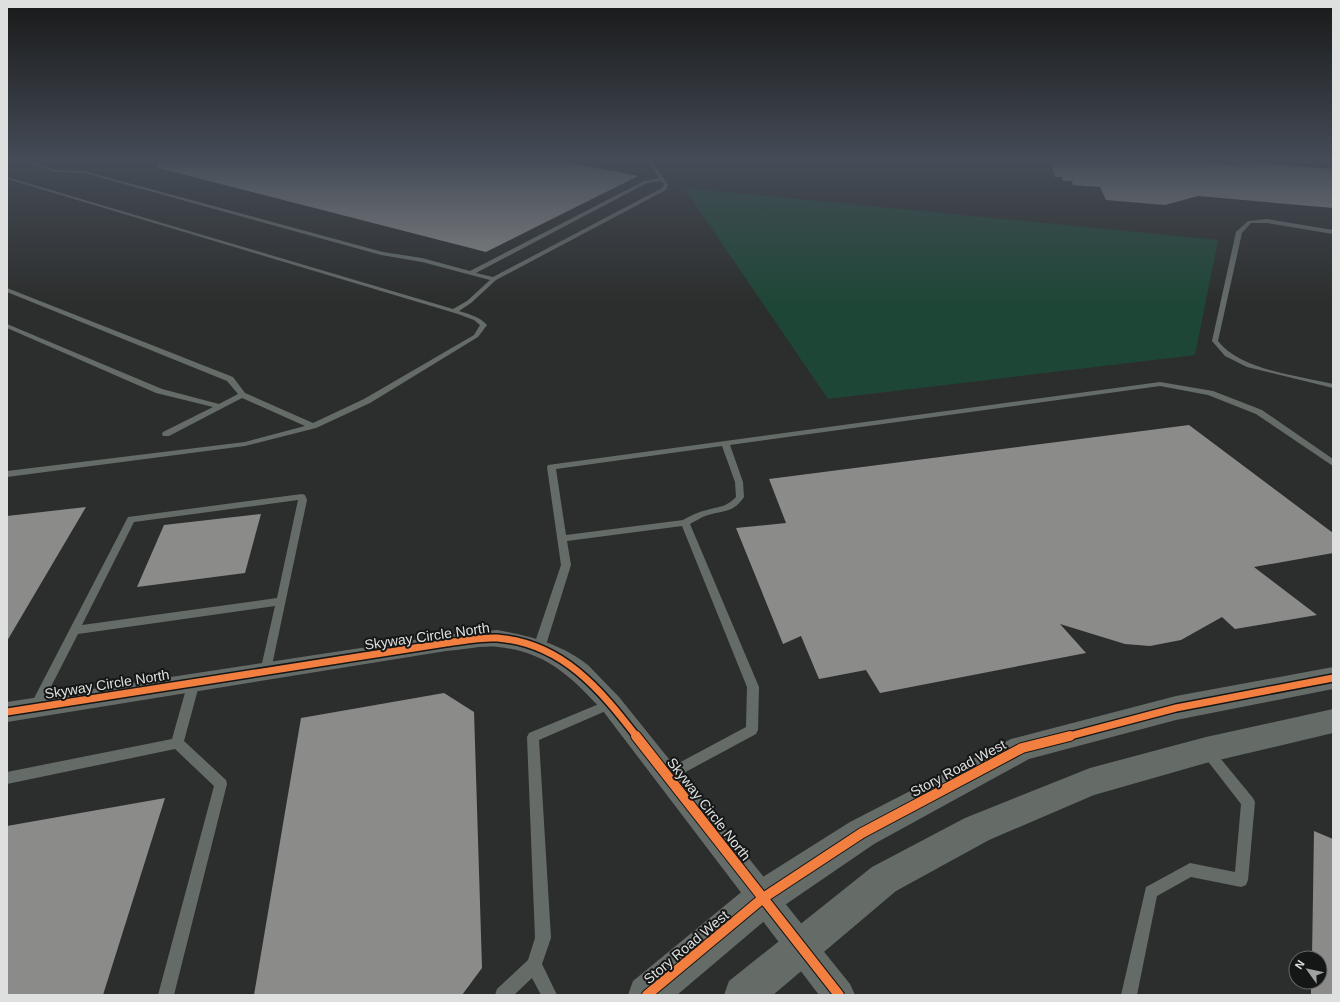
<svg xmlns="http://www.w3.org/2000/svg" width="1340" height="1002" viewBox="0 0 1340 1002" font-family="Arial,sans-serif">
  <style>
    .green { fill: #1e4636 }
    .building { fill: #8b8b8a }
    .lines { fill: none; stroke-linecap: round; stroke-linejoin: round }
    .service { fill: #656c68; fill-rule: evenodd }
    .minor { fill: #656c68; fill-rule: evenodd }
    .tertiary { fill: #656c68; fill-rule: evenodd }
    .cycleway-far1-casing { stroke: #151616; stroke-width: 10 }
    .cycleway-casing { stroke: #151616; stroke-width: 12 }
    .cycleway-far1 { stroke: #f27e40; stroke-width: 7 }
    .cycleway { stroke: #f27e40; stroke-width: 10 }
    .labels { text-anchor: middle; stroke-width: 4; stroke-linejoin: round; paint-order: stroke }
    .near-street-label { font-size: 14px; fill: #dee0df; stroke: #151616 }
  </style>
  <rect width="100%" height="100%" fill="#2c2e2d"/>
  <polygon class="green" points="684,188 1218,240 1195,355 828,399"/>
  <g class="building">
    <polygon points="158,162 566,162 638,176 486,252 158,168"/>
    <polygon points="1051,162 1202,162 1243,166 1240,162 1247,162 1333,169 1333,208 1198,196 1165,205 1106,200 1100,187 1073,185 1072,181 1063,181 1062,177 1055,177"/>
    <polygon points="1189,425 1333,533 1333,553 1254,567 1317,615 1235,629 1222,617 1181,640 1150,646 1125,644 1060,624 1086,653 880,693 866,670 819,679 801,636 783,644 736,528 786,523 769,479"/>
    <polygon points="86,507 7,641 7,516"/>
    <polygon points="261,514 245,573 137,587 164,525"/>
    <polygon points="444,693 474,712 482,968 462,995 254,995 301,718"/>
    <polygon points="165,798 103,995 7,995 7,826"/>
    <polygon points="1314,831 1333,839 1333,995 1311,995 1311,982 1320,982 1320,958 1312,958"/>
  </g>
  <g class="lines">
    <g class="service">
      <path d="M24,162H32L56,170L84,171L383,252L422,258L470,271L644,181L659,178L648,162H652L668,184L666,190L496,280L471,303L459,311C469,314 480,317 487,325L478,337L370,403L316,428L245,446L7,477V471L245,442L305,426L242,398L169,436H163L162,434L163,432L213,407L156,393L7,328V324L162,389L219,404L238,394L227,381L7,292V288L233,377L245,393L313,423L364,399L474,335L480,325L474,320L458,314L7,179V177L453,309L467,301L490,280L422,262L381,255L84,173L56,172ZM661,181L664,184L662,188L493,277L476,273L647,183Z"/>
      <path d="M1267,219L1333,230V234L1267,223H1251L1242,233L1218,341C1240,370 1299,376 1333,384V388L1247,367L1225,356L1212,341L1236,232L1248,221Z"/>
      <path d="M1160,382L1213,391L1262,410L1333,459V466L1256,414L1208,395L1160,386L730,445L743,482L744,497C733,513 725,510 708,515C701,517 696,521 690,524L759,687L758,730L756,734L667,782L662,780L661,776L662,772L746,727L747,687L682,526L567,541L571,565L545,648L543,651L539,652L535,651L533,648L561,565L547,467L548,465ZM722,446L735,482L736,497C725,508 720,506 707,510C698,512 690,516 683,520L566,535L556,469Z"/>
      <path d="M302,494L305,495L307,500L270,675L266,677L262,675L260,672L275,606L78,634L39,710L35,712L31,710L29,707L31,704L128,517ZM298,500L277,598L82,625L134,522Z"/>
      <polygon points="194,677 198,679 200,682 184,741 226,780 227,784 174,995 158,995 214,786 175,749 7,784 7,772 172,739 188,682 190,679"/>
      <polygon points="611,699 615,701 617,704 615,707 539,740 551,938 542,964 557,995 541,995 532,978 514,995 495,995 497,989 528,960 535,938 527,737 529,733"/>
      <polygon points="1207,746 1211,747 1253,798 1255,802 1248,880 1246,885 1241,887 1191,877 1157,896 1137,995 1121,995 1146,887 1190,863 1235,872 1241,804 1203,755 1201,751 1203,747"/>
    </g>
    <path class="minor" d="M497,630C530,636 562,644 589,666C599,676 609,687 619,697L850,984L855,995H819L603,711C571,677 547,652 498,647C483,645 462,650 446,651L7,722V702L446,635Z"/>
    <g class="tertiary">
      <polygon points="1333,667 1333,689 1176,720 1029,759 874,844 776,911 677,995 628,995 633,981 750,885 850,822 1011,739 1176,696"/>
      <polygon points="1333,709 1333,733 1206,763 1094,795 989,840 896,891 773,995 724,995 729,981 872,867 965,818 1090,768 1206,737"/>
    </g>
    <defs>
      <g id="cycleway-far1">
        <path d="M7,712L446,643C462,641 481,637 497,638C562,643 600,689 637,737"/>
        <polyline points="1066,737 1176,708 1333,678"/>
      </g>
      <g id="cycleway">
        <polyline points="636,736 839,995"/>
        <polyline points="647,995 763,898 862,833 1022,748 1070,736"/>
      </g>
    </defs>
    <use href="#cycleway-far1" class="cycleway-far1-casing"/>
    <use href="#cycleway" class="cycleway-casing"/>
    <use href="#cycleway-far1" class="cycleway-far1"/>
    <use href="#cycleway" class="cycleway"/>
  </g>
  <linearGradient id="sky" x2="0" y2="1"><stop stop-color="#181919"/><stop offset="0.53" stop-color="#454c57"/><stop offset="1" stop-color="#454c57" stop-opacity="0"/></linearGradient>
  <rect width="1340" height="303" fill="url(#sky)"/>
  <g class="labels">
    <g class="near-street-label">
      <text transform="translate(427 636) rotate(-8)" y="5">Skyway Circle North</text>
      <text transform="translate(107 684) rotate(-9)" y="5">Skyway Circle North</text>
      <text transform="translate(958 768) rotate(-28)" y="5">Story Road West</text>
      <text transform="translate(709 809) rotate(52)" y="5">Skyway Circle North</text>
      <text transform="translate(686 947) rotate(-40)" y="5">Story Road West</text>
    </g>
  </g>
  <rect width="1340" height="1002" fill="none" stroke="#dee0df" stroke-width="16"/>
  <g transform="translate(1308 970) rotate(303)"><circle r="19" fill="#151616" stroke="#656766"/>
  <path d="M0-3L7 15L0 10L-7 15Z" fill="#a0a2a1"/>
  <text y="-6" font-size="11" font-weight="bold" text-anchor="middle" fill="#dee0df">N</text>
  </g>
</svg>
